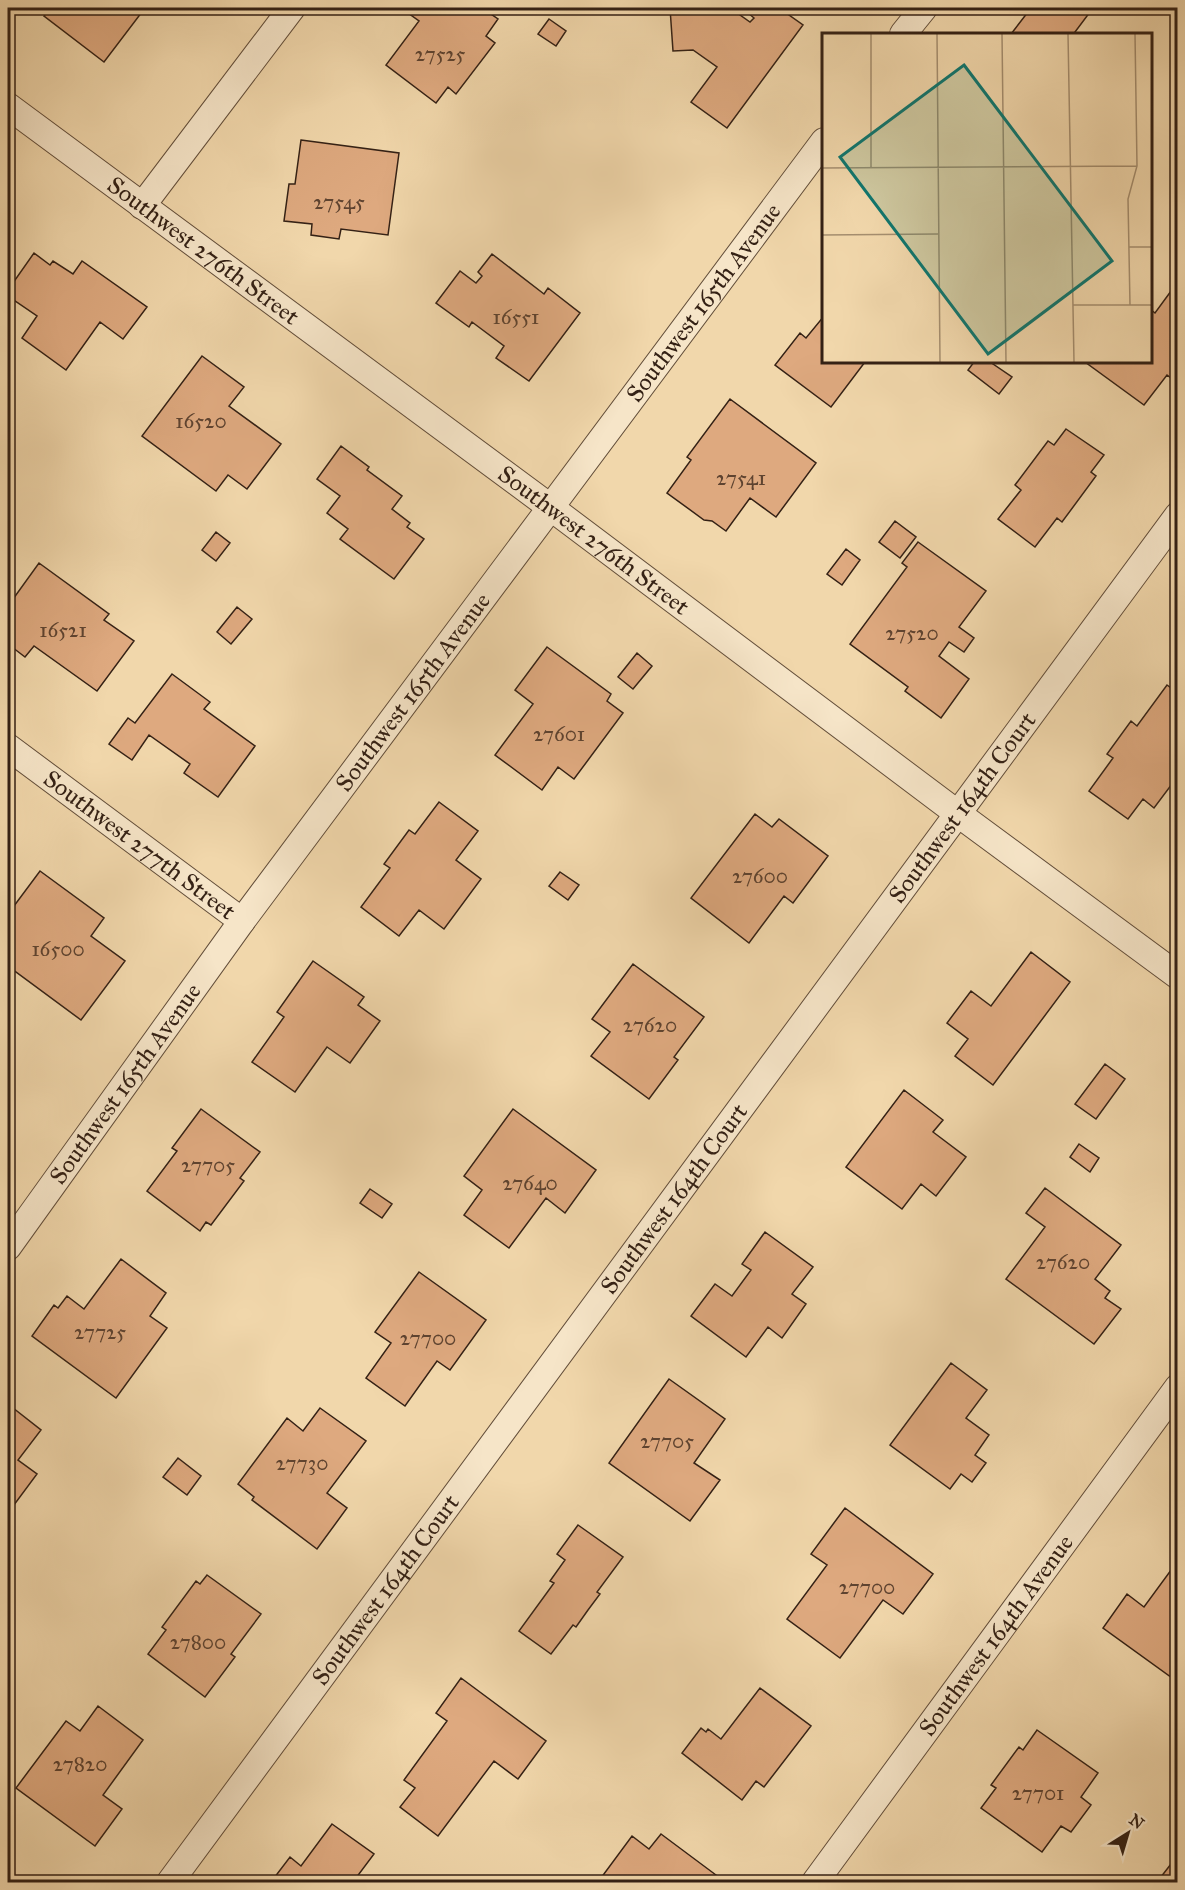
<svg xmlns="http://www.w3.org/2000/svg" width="1185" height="1890" font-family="'IM FELL Great Primer',serif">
	<rect width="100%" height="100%" fill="#f1d7ab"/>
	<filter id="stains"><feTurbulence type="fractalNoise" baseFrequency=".00333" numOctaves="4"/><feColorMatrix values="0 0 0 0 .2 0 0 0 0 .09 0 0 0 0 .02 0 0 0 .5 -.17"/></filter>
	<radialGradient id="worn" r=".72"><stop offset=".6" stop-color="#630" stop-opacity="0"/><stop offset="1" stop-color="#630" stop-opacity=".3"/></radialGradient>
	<path fill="#dea97f" stroke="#342115" stroke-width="1.5" d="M50 8H145L104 62 44 16Z
		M401 8H482L498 19 486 36 495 43 456 94 448 87 436 103 386 65 419 21Z
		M670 8H730L750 22 754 18 748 13 752 8H779L803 25 727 128 691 102 717 67 693 50 673 51Z
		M1031 8H1093L1075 32 1079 34H1011Z
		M549 19 566 31 556 46 538 34Z
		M301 140 399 153 388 235 341 229 339 239 311 235 312 224 284 221 289 184H295Z
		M34 253 50 265 53 261 73 274 82 261 147 307 123 339 100 322 66 370 22 338 37 316 8 296V290Z
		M492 254 544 294 548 288 580 313 529 381 496 358 504 346 472 322 469 327 436 303 460 271 476 283 482 276 478 272Z
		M1174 287 1178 289V369L1171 378 1167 375 1144 405 1085 362H1150V309L1155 313Z
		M824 316V362H865L831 407 775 365 800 333 806 338Z
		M202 356 244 387 229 406 281 444 247 489 228 475 216 491 142 436Z
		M974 362H990L1012 377 999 394 968 370Z
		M730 399 816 463 776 517 750 498 726 531 712 521 704 520 667 493 691 460 687 457Z
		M1066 429 1104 455 1091 472 1096 476 1062 522 1057 518 1035 547 998 519 1021 490 1015 485 1048 441 1054 445Z
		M341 446 369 467 367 470 402 496 392 509 410 523 407 527 424 539 394 579 340 539 348 529 327 513 340 496 317 479Z
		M895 521 916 537 900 558 879 542Z
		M216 532 230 543 216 561 202 550Z
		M918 542 986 591 959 627 974 638 964 652 949 642 939 656 969 679 941 718 905 691 908 687 850 644 907 567 902 563Z
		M846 549 860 560 842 585 827 574Z
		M39 563 109 614 104 620 134 641 97 691 34 646 25 657 8 644V606Z
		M237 607 252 619 231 644 217 632Z
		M547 647 611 694 607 701 623 713 574 779 558 767 542 790 495 755 533 704 515 690Z
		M637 653 652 666 633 689 618 677Z
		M172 674 210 702 204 709 255 746 218 797 184 773 190 764 149 735 132 760 109 744 128 718 135 723Z
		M1167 685 1178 693V776L1154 808 1143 799 1128 819 1089 791 1113 758 1107 754 1131 721 1137 726Z
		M439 802 478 831 456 860 481 879 444 929 419 910 399 936 361 907 390 868 384 864 409 830 415 834Z
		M755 814 772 827 779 819 828 856 793 903 784 896 749 943 691 898Z
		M40 871 104 918 91 936 125 961 81 1020 8 966V914Z
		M560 872 579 885 568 900 549 886Z
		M1031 952 1070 982 993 1085 955 1056 968 1039 947 1023 971 991 991 1006Z
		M313 961 364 997 358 1005 380 1021 350 1063 327 1047 295 1092 252 1062 284 1017 277 1012Z
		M633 964 704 1017 674 1057 678 1060 649 1099 591 1056 610 1032 592 1019Z
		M1105 1064 1125 1079 1096 1119 1075 1104Z
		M904 1090 943 1120 933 1132 966 1157 936 1196 921 1184 902 1209 846 1167Z
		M201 1109 260 1152 240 1178 244 1181 211 1225 206 1222 200 1231 147 1191 177 1151 172 1148Z
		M513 1109 596 1170 565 1213 546 1198 509 1248 464 1215 482 1190 464 1176Z
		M1079 1144 1099 1158 1090 1172 1070 1157Z
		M1045 1188 1121 1245 1095 1279 1110 1291 1105 1298 1121 1309 1094 1344 1006 1279 1045 1227 1026 1213Z
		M370 1189 392 1204 382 1218 360 1203Z
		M765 1232 813 1267 792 1294 806 1304 782 1338 768 1327 746 1357 691 1316 715 1284 732 1296 751 1270 742 1264Z
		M121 1259 166 1293 150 1316 167 1328 116 1398 32 1336 54 1305 58 1308 67 1296 84 1309Z
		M419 1272 486 1320 450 1370 437 1361 405 1406 366 1378 391 1343 375 1332Z
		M951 1363 987 1390 966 1418 989 1435 975 1455 986 1463 972 1482 961 1474 950 1489 890 1445Z
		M669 1379 725 1419 694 1463 720 1480 690 1521 609 1463Z
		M8 1404 41 1430 18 1460 37 1474 8 1513Z
		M320 1408 366 1441 327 1493 347 1508 317 1549 252 1500 254 1497 238 1484 287 1418 303 1431Z
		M178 1458 201 1476 187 1495 163 1477Z
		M845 1508 933 1574 903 1614 883 1600 840 1658 787 1619 827 1565 811 1554Z
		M578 1525 623 1557 597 1592 600 1594 588 1610 576 1627 573 1625 551 1654 519 1631 554 1583 550 1581 565 1560 557 1554Z
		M1174 1566 1178 1569V1677L1175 1680 1103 1628 1127 1594 1144 1607Z
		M207 1575 261 1614 231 1654 235 1657 205 1697 148 1654 166 1630 162 1627 196 1581 200 1584Z
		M461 1678 546 1741 518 1779 494 1761 438 1836 400 1807 415 1788 404 1780 447 1721 436 1713Z
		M760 1688 811 1726 764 1787 756 1781 742 1800 682 1753 701 1728 706 1732 708 1729 721 1739Z
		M98 1706 143 1740 103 1795 122 1809 95 1846 16 1788 66 1721 80 1731Z
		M1037 1730 1098 1773 1081 1797 1091 1805 1071 1832 1061 1826 1042 1852 981 1808 996 1788 991 1785 1019 1747 1023 1750Z
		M332 1824 374 1854 353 1882H271L290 1857 301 1866Z
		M661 1834 716 1875 710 1882H598L632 1836 649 1849Z
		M1178 1855V1882H1157Z"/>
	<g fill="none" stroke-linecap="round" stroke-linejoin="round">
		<g stroke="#634e3a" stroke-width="28">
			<g id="minor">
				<path d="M903 34 924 8"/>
				<path id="s1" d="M8 106 550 507 957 813 1178 976"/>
				<path d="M142 206 292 8"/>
				<path id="s2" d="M8 747 242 921"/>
				<path id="s3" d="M8 1247 242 921 824 141"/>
				<path id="s4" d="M170 1882 1178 515"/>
				<path id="s5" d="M815 1882 1178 1387"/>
			</g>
		</g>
		<use href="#minor" stroke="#f6e5c8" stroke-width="26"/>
	</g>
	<g text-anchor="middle" stroke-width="5" stroke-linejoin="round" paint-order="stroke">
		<g font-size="21" fill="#5e4330">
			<text x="440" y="61">27525</text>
			<text x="339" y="209">27545</text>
			<text x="516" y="324">16551</text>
			<text x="201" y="428">16520</text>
			<text x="741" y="485">27541</text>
			<text x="63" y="637">16521</text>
			<text x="912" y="640">27520</text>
			<text x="559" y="741">27601</text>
			<text x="760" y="883">27600</text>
			<text x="58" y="956">16500</text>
			<text x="650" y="1032">27620</text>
			<text x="208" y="1172">27705</text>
			<text x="530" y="1190">27640</text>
			<text x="1063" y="1269">27620</text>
			<text x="100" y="1339">27725</text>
			<text x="428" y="1345">27700</text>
			<text x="667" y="1448">27705</text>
			<text x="302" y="1470">27730</text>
			<text x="867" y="1594">27700</text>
			<text x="198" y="1649">27800</text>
			<text x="80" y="1771">27820</text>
			<text x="1038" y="1800">27701</text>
		</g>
		<g font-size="24" fill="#342115" stroke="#f6e5c8">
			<text dy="8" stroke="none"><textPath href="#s1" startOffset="243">Southwest 276th Street</textPath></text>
			<text dy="8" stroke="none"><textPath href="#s3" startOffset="1173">Southwest 165th Avenue</textPath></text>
			<text dy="8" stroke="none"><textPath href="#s1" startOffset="729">Southwest 276th Street</textPath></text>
			<text dy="8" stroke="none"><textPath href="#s3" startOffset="687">Southwest 165th Avenue</textPath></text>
			<text dy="8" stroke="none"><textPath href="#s4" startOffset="1335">Southwest 164th Court</textPath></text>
			<text dy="8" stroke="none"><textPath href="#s2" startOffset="164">Southwest 277th Street</textPath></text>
			<text dy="8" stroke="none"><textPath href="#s3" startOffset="201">Southwest 165th Avenue</textPath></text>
			<text dy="8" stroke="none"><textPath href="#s4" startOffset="849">Southwest 164th Court</textPath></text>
			<text dy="8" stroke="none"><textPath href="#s4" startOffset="363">Southwest 164th Court</textPath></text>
			<text dy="8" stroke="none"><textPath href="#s5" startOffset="306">Southwest 164th Avenue</textPath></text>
		</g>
	</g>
	<g transform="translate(822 33)">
		<rect width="330" height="330" fill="#f1d7ab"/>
		<path fill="none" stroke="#a58e6f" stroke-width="1.5" d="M49 1V135M115 1 118 329M180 1 184 329M246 1 252 329M0 135 315 133M0 202 116 201M307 214H330M251 272H330M308 272 306 166 315 133 313 1"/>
		<path fill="#0f766e" fill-opacity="0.15" stroke="#0f766e" stroke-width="3" d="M142 32 290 228 166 321 18 124Z"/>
		<rect width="330" height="330" fill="none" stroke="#342115" stroke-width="3"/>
	</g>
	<rect width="1185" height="1890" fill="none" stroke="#f1d7ab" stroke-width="30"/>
	<rect x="9" y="9" width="1167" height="1872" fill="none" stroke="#342115" stroke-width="3"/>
	<rect x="15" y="15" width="1155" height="1860" fill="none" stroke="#342115" stroke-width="1.5"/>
	<g transform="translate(1128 1833) rotate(37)" stroke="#f6e5c8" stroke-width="4.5" paint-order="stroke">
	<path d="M0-4.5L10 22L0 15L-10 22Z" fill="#342115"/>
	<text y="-9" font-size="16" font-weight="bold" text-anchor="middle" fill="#342115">N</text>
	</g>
	<rect width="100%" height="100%" filter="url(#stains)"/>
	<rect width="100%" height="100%" fill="url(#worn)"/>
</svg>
